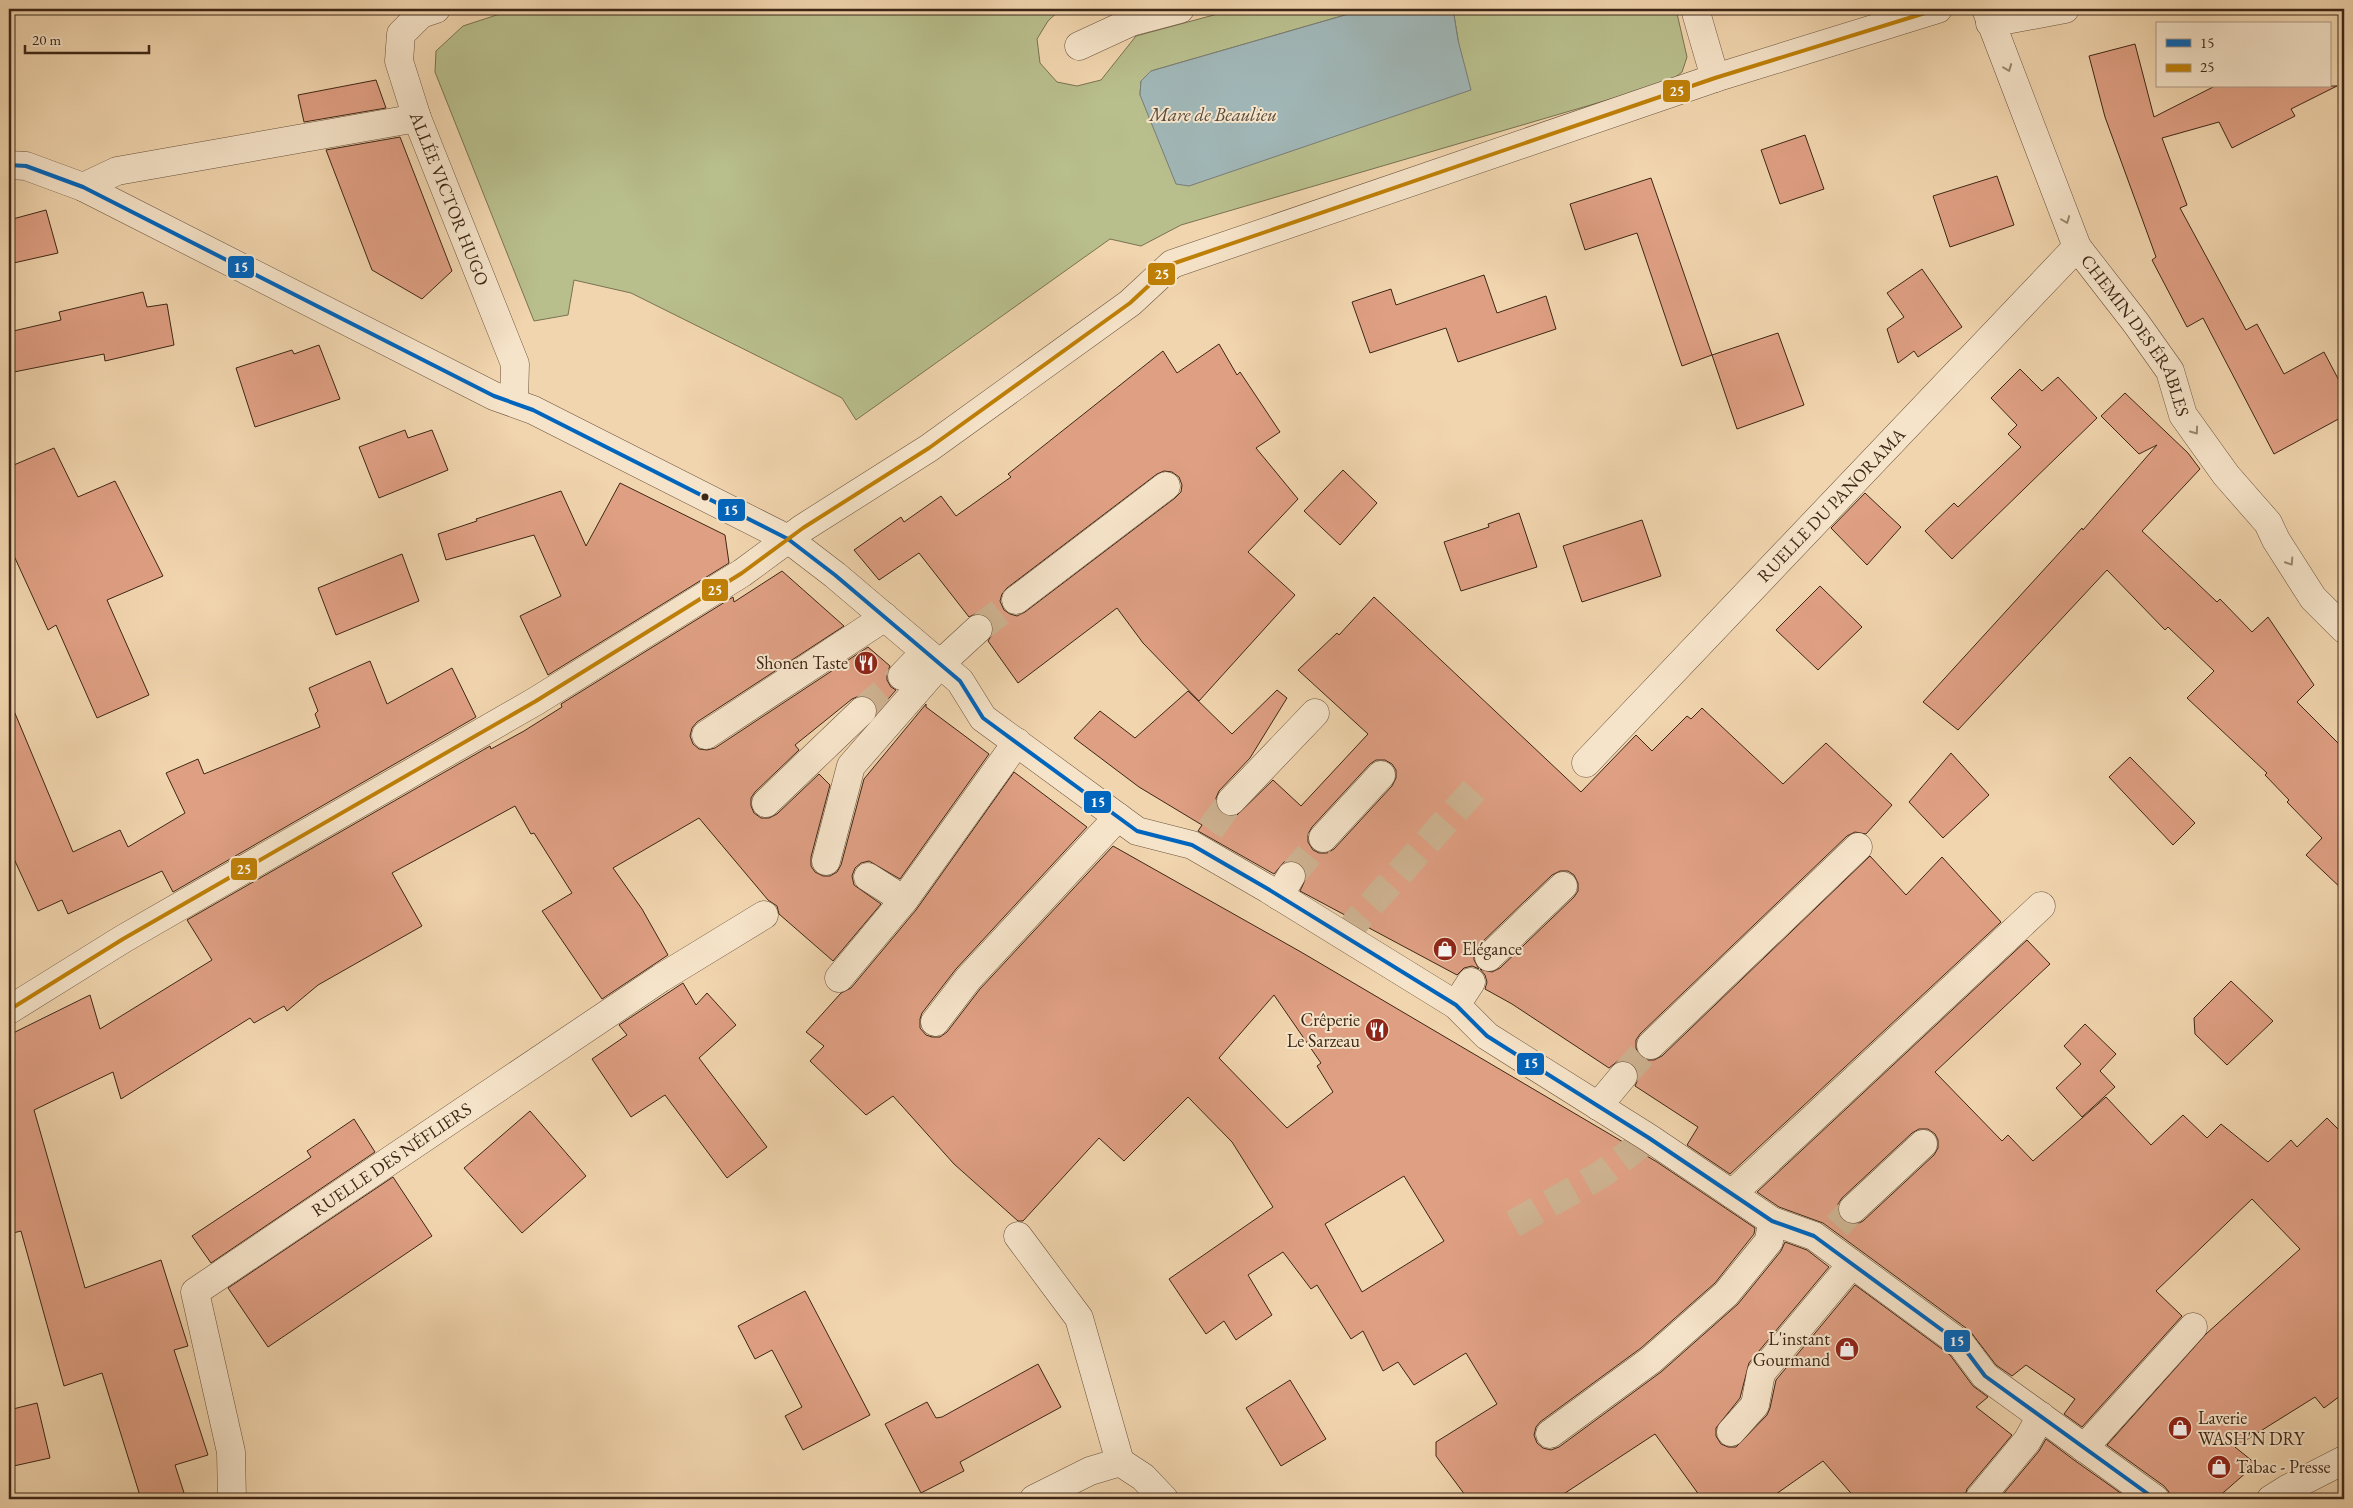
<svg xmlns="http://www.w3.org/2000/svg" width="2353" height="1508" font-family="'EB Garamond',serif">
	<rect width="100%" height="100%" fill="#f1d5ae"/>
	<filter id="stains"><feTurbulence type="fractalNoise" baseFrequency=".004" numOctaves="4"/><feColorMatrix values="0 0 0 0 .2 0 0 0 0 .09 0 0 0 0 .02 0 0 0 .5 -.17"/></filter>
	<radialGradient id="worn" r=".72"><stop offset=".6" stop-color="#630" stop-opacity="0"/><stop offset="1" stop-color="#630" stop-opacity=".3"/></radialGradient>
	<path fill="#b8be8c" stroke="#7a7251" d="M515 9H1061L1048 21 1037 39 1040 63 1057 82 1077 86 1101 80 1136 36 1236 9H1366L1151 71 1141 81 1140 95 1458 40 1453 9H1676L1687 57 1682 72 1669 82 1181 225 1141 246 1110 239 856 420 842 398 631 293 574 280 568 315 534 321 435 72 436 51 463 26Z"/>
	<path fill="#a0b6b6" stroke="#787d76" d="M1366 9H1453L1458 40 1471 90 1189 186 1176 184 1140 95 1141 81 1151 71Z"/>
	<path fill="#df9f83" stroke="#3d2716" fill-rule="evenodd" d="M2135 44 2154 117 2215 86H2337L2291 109 2295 116 2232 148 2219 122 2162 138 2187 205 2180 208 2246 330 2257 324 2284 374 2324 352 2344 390V416L2274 454 2203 318 2187 327 2152 260 2156 257 2105 117 2089 56Z
		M376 80 386 108 304 122 298 95Z
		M1805 135 1824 189 1780 204 1761 150Z
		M400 137 452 271 422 299 372 270 326 150Z
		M1997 176 2014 225 1950 247 1933 196Z
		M1651 178 1712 355 1778 333 1804 405 1737 429 1712 355 1682 366 1637 233 1585 250 1570 204Z
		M46 210 58 253 9 264V220Z
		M1922 269 1962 327 1918 357 1914 351 1898 363 1887 329 1904 317 1887 293Z
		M1484 275 1497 313 1546 296 1556 329 1458 362 1446 328 1370 353 1352 302 1391 289 1396 305Z
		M143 292 147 307 167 304 174 345 105 361 104 354 9 373V332L61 320 59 312Z
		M1219 344 1237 375 1240 372 1280 432 1256 448 1298 499 1248 552 1295 595 1199 701 1143 643 1117 608 1018 683 988 641 993 633V626L990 619 982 614H975L969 617 919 553 879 580 854 550 901 517 904 522 941 496 956 516 1011 477 1008 474 1163 351 1177 373ZM1164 471 1172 472 1179 477 1182 485 1181 492 1175 498 1025 612 1017 616 1010 614 1004 610 1000 601 1002 594 1007 588 1157 474Z
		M319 345 340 399 255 427 236 368 292 350 294 354Z
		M2020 369 2042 391 2058 377 2097 418 1952 559 1925 531 1954 503 1958 507 2021 447 2008 434 2017 425 1991 398Z
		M2125 393 2188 453 2200 469 2142 531 2217 602 2220 599 2252 632 2268 617 2314 685 2297 702 2344 749V891L2306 855 2322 838 2287 802 2289 800 2265 775 2267 773 2187 698 2214 671 2168 627 2165 630 2107 570 1958 730 1923 702 2082 528 2083 530 2157 445 2139 454 2101 416Z
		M405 430 408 438 432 430 448 470 379 498 359 447Z
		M54 448 78 497 115 481 163 576 107 600 149 695 97 718 56 625 48 630 9 545V467Z
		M1343 470 1377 503 1340 545 1304 511Z
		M620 483 725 535 729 563 548 675 520 616 561 596 534 535 446 560 438 534 477 521 476 519 561 491 586 546Z
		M1865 493 1901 527 1867 565 1831 528Z
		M1519 513 1537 567 1461 591 1444 542 1489 527 1488 524Z
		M1642 520 1661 576 1582 602 1563 546Z
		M402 554 419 601 336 635 318 588Z
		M782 571 844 626 697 722 692 728 690 736 693 744 699 749 707 750 715 748 868 647 890 666 887 673V680L891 687 896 690 877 712 874 701 867 696H859L852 699 795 745 799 750 755 792 751 798V806L754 813 761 818H769L777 814 819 774 830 785 811 857V866L815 872 823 876H830L837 872 841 865 864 779 926 704V707L989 754 900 879 869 861 861 863 855 868 852 876 854 885 881 904 833 961 779 914 777 906 768 900 699 818 613 868 642 909 668 955 602 999 542 911 572 893 534 833 531 834 515 806 392 873 422 926 318 985 287 1011 284 1006 254 1023 250 1018 121 1099 113 1072 34 1110 85 1288 161 1260 188 1346 174 1350 208 1455 175 1465 186 1499H141L102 1373 64 1386 21 1231 9 1234V1035L90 995 100 1029 212 960 187 920 490 746 491 749 524 731 562 707 561 704 733 597 734 602Z
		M1820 586 1862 627 1818 670 1776 630Z
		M1374 597 1581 792 1636 735 1652 751 1687 716 1691 719 1702 708 1783 784 1826 743 1892 805 1866 834 1855 832 1847 836 1640 1034 1636 1040V1048L1639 1055 1646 1060H1654L1662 1056 1870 856 1906 895 1942 857 2001 922 1730 1174 1687 1145 1698 1127 1635 1086 1638 1079V1071L1633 1064 1626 1061H1618L1609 1068 1512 1004 1485 989 1487 982 1485 975 1480 969 1492 972 1500 968 1574 897 1578 891V883L1574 875 1568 871H1560L1552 875 1478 946 1474 952V960L1479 969 1472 966 1464 968 1457 975 1300 891 1307 876 1304 868 1299 862 1292 860 1284 862 1274 874 1198 831 1202 825 1139 787 1074 738 1100 711 1135 738 1188 691 1232 734 1277 690 1287 698 1250 758 1219 791 1216 798V805L1220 812 1227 816H1236L1273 780 1301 806 1368 734 1298 670 1337 633 1339 635ZM1376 760H1385L1392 764 1396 770V778L1392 786 1334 849 1327 853H1319L1313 850 1308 842V834L1312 827 1370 764Z
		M370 661 387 704 452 668 476 717 173 892 162 871 68 914 62 900 38 911 9 848V699L73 852 120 830 128 847 185 813 166 773 198 759 204 774 320 727 315 714 318 711 309 688Z
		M1951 753 1989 795 1943 838 1909 802Z
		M2130 757 2195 823 2173 845 2109 777Z
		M1014 772 1087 827 956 969 922 1013 920 1019V1028L926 1035 932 1037H940L947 1032 980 989 1113 846 1301 952 1657 1162 1755 1228 1754 1234 1715 1283 1641 1348 1540 1422 1536 1427 1534 1435 1537 1443 1543 1448 1551 1450 1559 1447 1661 1372 1738 1304 1781 1251 1785 1242 1807 1250 1829 1267 1749 1363 1740 1398 1716 1428V1436L1721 1444 1728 1447H1736L1767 1415 1770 1408 1776 1380 1855 1285 1950 1355 1973 1386 1988 1397 1976 1407 2012 1435 1967 1489 1964 1499H1856L1823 1461 1769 1499H1702L1655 1434 1556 1499H1468L1436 1456V1442L1497 1404 1466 1353 1414 1385 1398 1362 1383 1371 1363 1331 1351 1339 1317 1285 1311 1289 1283 1252 1248 1275 1272 1315 1236 1340 1224 1321 1206 1334 1169 1279 1273 1207 1232 1142 1188 1097 1124 1161 1099 1138 1023 1221H1018L954 1164 893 1096 866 1115 810 1061 824 1046 806 1032 841 993 851 988 916 910ZM1274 995 1321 1063 1317 1066 1333 1092 1287 1128 1219 1058ZM1404 1176 1444 1241 1362 1292 1325 1224Z
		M2027 940 2050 964 1935 1072 2002 1141 2008 1135 2033 1161 2106 1097 2151 1145 2183 1115 2207 1138 2221 1124 2268 1162 2291 1140 2297 1147 2327 1118 2344 1135V1393L2324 1408 2315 1397 2235 1447 2256 1464 2216 1499H2170L2169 1492 2164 1486 2107 1445 2206 1334 2300 1249 2252 1199 2156 1291 2182 1316 2082 1427 2064 1414 2075 1399 2026 1365 2012 1376 1996 1365 1970 1331 1823 1223 1779 1207 1757 1192ZM1919 1129H1928L1935 1134 1938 1140V1148L1934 1155 1863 1221 1857 1224H1849L1842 1220 1838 1212V1204L1842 1198 1912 1133Z
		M2231 981 2273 1021 2227 1065 2195 1034 2194 1018Z
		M683 983 696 1005 707 993 736 1025 699 1058 767 1147 727 1178 665 1095 631 1117 592 1059 627 1035 619 1025Z
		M2085 1024 2116 1054 2100 1071 2115 1087 2082 1117 2056 1088 2081 1064 2064 1046Z
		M530 1111 586 1176 522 1233 464 1168Z
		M354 1119 375 1152 211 1263 192 1236 311 1157 307 1151Z
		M393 1177 432 1236 268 1347 228 1288Z
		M805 1291 870 1415 803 1450 785 1416 802 1407 772 1350 755 1359 738 1326Z
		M1038 1364 1061 1407 960 1462 964 1471 921 1493 885 1424 927 1402 936 1418 942 1417Z
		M1290 1380 1326 1439 1281 1466 1246 1408Z
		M37 1403 50 1458 9 1467V1410Z
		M2046 1439 2074 1460 2129 1499H1999L2039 1451Z"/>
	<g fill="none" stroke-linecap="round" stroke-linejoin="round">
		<path stroke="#cdb290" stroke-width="28" stroke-dasharray="28 14" stroke-linecap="butt" d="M978 629 1016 600
			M862 711 902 676
			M1210 830 1231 801
			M1291 876 1323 838
			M1346 938 1358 919 1475 789
			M1623 1076 1651 1045
			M1513 1224 1602 1174 1649 1138
			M1837 1226 1853 1209"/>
		<g stroke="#6a523c" stroke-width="29">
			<g id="minor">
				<path id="s1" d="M436 9 421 14 401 34 399 61 417 118 515 364 514 402"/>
				<path d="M1695 9 1715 78"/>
				<path id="s2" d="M1986 9 2077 247 2136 323 2170 371 2183 415 2226 475 2268 523 2276 540 2313 598 2344 629"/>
				<path d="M1990 23 2065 9"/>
				<path d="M1079 46 1131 22 1180 9"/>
				<path d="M9 165 26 166 83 187 494 396 533 410 788 539 835 575 960 681 983 718 1137 831 1192 845 1268 889 1456 1005 1487 1036 1649 1138 1772 1221 1814 1236 1961 1344 1985 1376 2155 1499"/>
				<path d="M83 187 117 171 417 118"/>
				<path d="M1016 600 1166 486"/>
				<path d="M902 676 925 652"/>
				<path d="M706 735 885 617"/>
				<path id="s3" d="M1586 763 2077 247"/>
				<path d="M1231 801 1315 713"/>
				<path d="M766 803 862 711"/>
				<path d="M1323 838 1381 775"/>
				<path d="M826 861 851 766 940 664 978 629"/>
				<path d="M868 877 904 900"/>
				<path d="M1279 896 1291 876"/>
				<path d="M1489 957 1563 886"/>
				<path d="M839 978 904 900 1017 742"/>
				<path d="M1456 1005 1471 982"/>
				<path d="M9 1010 123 939 536 701 742 573 803 528 929 448 1130 303 1172 264 1715 78 1938 9"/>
				<path d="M935 1022 968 979 1118 817"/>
				<path d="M1651 1045 1858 847"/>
				<path d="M1598 1106 1623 1076"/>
				<path d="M1732 1194 2041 906"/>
				<path d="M1853 1209 1923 1144"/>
				<path d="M1018 1236 1079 1318 1120 1462"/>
				<path d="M1731 1432 1755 1405 1761 1373 1852 1264"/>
				<path d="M1550 1434 1651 1360 1726 1294 1769 1241 1772 1221"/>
				<path d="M2084 1448 2193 1327"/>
				<path id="s4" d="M232 1499 231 1452 195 1292 661 978 764 915"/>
				<path d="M1034 1499 1090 1471 1120 1462 1143 1477 1164 1499"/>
				<path d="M1979 1499 2027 1441 2041 1416"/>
				<path d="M2271 1499 2287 1489 2344 1460"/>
			</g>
		</g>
		<use href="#minor" stroke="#f6e4ca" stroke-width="28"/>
		<g stroke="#f6e4ca" stroke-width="8">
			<path id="bus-1" d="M9 165 26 166 83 187 494 396 533 410 788 539 835 575 960 681 983 718 1137 831 1192 845 1268 889 1456 1005 1487 1036 1649 1138 1772 1221 1814 1236 1961 1344 1985 1376 2155 1499"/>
		</g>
		<g stroke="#f6e4ca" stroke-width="8">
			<path id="bus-2" d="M9 1010 123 939 536 701 742 573 803 528 929 448 1130 303 1172 264 1715 78 1938 9"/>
		</g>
		<use href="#bus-1" stroke="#0065bd" stroke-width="4"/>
		<use href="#bus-2" stroke="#bf8007" stroke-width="4"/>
	</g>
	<defs><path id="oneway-chevron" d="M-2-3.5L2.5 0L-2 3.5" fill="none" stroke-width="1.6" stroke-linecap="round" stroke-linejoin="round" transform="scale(1.25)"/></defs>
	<g stroke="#9a8670">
		<use href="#oneway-chevron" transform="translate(2008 68) rotate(69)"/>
		<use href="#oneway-chevron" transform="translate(2066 220) rotate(69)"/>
		<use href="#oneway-chevron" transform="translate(2195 431) rotate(54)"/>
		<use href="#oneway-chevron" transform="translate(2290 562) rotate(57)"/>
	</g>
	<defs>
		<g id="restaurant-disc" transform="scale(1.25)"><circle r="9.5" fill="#8f2418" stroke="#f6e4ca"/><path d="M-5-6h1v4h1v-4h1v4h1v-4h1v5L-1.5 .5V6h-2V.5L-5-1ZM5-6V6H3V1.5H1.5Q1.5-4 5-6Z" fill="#fff"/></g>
		<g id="shop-disc" transform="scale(1.25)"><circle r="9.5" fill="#8f2418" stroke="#f6e4ca"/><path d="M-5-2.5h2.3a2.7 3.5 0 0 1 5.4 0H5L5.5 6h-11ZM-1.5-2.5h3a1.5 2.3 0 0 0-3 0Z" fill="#fff"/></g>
	</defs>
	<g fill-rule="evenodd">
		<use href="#restaurant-disc" x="866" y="663"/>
		<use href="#shop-disc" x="1445" y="949"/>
		<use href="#restaurant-disc" x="1377" y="1030"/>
		<use href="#shop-disc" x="1847" y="1349"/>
		<use href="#shop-disc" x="2180" y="1428"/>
		<use href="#shop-disc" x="2219" y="1467"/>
	</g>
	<circle fill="#3d2716" stroke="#f6e4ca" stroke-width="2" cx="705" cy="497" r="4.5"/>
	<g text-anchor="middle" stroke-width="4" stroke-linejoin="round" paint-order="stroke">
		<g font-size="18" fill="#3d2716" stroke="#f6e4ca">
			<text dy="6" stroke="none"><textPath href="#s1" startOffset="218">ALLÉE VICTOR HUGO</textPath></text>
			<text dy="6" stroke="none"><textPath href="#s2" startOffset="362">CHEMIN DES ÉRABLES</textPath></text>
			<text dy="6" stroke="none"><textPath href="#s3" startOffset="356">RUELLE DU PANORAMA</textPath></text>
			<text dy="6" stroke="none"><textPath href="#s4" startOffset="448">RUELLE DES NÉFLIERS</textPath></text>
		</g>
		<g font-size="18" fill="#3d2716" stroke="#f6e4ca" text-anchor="end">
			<text x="848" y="669">Shonen Taste</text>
			<text x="1462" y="955" text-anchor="start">Elégance</text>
			<text x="1360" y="1026">Crêperie<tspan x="1360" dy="21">Le Sarzeau</tspan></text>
			<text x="1830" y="1345">L'instant<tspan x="1830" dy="21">Gourmand</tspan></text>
			<text x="2198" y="1424" text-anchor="start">Laverie<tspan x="2198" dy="21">WASH'N DRY</tspan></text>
			<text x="2236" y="1473" text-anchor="start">Tabac - Presse</text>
		</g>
		<g font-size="19" font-style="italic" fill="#564b3e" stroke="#f6e4ca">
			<text x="1213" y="121">Mare de Beaulieu</text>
		</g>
	</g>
	<g stroke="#f6e4ca" stroke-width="2">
		<rect x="1662" y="79" width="29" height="24" rx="5" fill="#bf8007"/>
		<rect x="227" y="255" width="28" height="24" rx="5" fill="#0065bd"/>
		<rect x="1147" y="262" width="29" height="24" rx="5" fill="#bf8007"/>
		<rect x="717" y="498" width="29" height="24" rx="5" fill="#0065bd"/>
		<rect x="701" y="578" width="28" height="24" rx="5" fill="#bf8007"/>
		<rect x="1083" y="790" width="29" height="24" rx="5" fill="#0065bd"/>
		<rect x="230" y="857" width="28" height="24" rx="5" fill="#bf8007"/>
		<rect x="1516" y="1052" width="29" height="24" rx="5" fill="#0065bd"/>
		<rect x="1943" y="1329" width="28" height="24" rx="5" fill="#0065bd"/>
	</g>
	<g font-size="14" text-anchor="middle" font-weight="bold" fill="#fff">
		<text x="1677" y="96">25</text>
		<text x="241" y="272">15</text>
		<text x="1162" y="279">25</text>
		<text x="731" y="515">15</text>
		<text x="715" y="595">25</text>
		<text x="1098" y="807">15</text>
		<text x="244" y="874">25</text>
		<text x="1531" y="1068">15</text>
		<text x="1957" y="1346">15</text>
	</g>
	<rect width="2353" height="1508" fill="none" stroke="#f1d5ae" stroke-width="30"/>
	<rect x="10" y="10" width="2333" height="1488" fill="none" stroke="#3d2716" stroke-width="2.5"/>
	<rect x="15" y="15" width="2323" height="1478" fill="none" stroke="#3d2716"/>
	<rect x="2156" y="22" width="175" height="65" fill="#f6e4ca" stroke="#ac9882"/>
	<rect x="2166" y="39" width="25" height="8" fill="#0065bd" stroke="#ac9882"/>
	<text x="2200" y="48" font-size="15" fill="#3d2716">15</text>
	<rect x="2166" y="64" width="25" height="8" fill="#bf8007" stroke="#ac9882"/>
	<text x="2200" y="72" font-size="15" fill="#3d2716">25</text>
	<path d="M25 45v8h124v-8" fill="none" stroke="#3d2716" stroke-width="2.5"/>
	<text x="32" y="45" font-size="15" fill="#3d2716" stroke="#f6e4ca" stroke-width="4" paint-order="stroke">20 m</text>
	<rect width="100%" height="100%" filter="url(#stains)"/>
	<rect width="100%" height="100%" fill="url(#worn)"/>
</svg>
